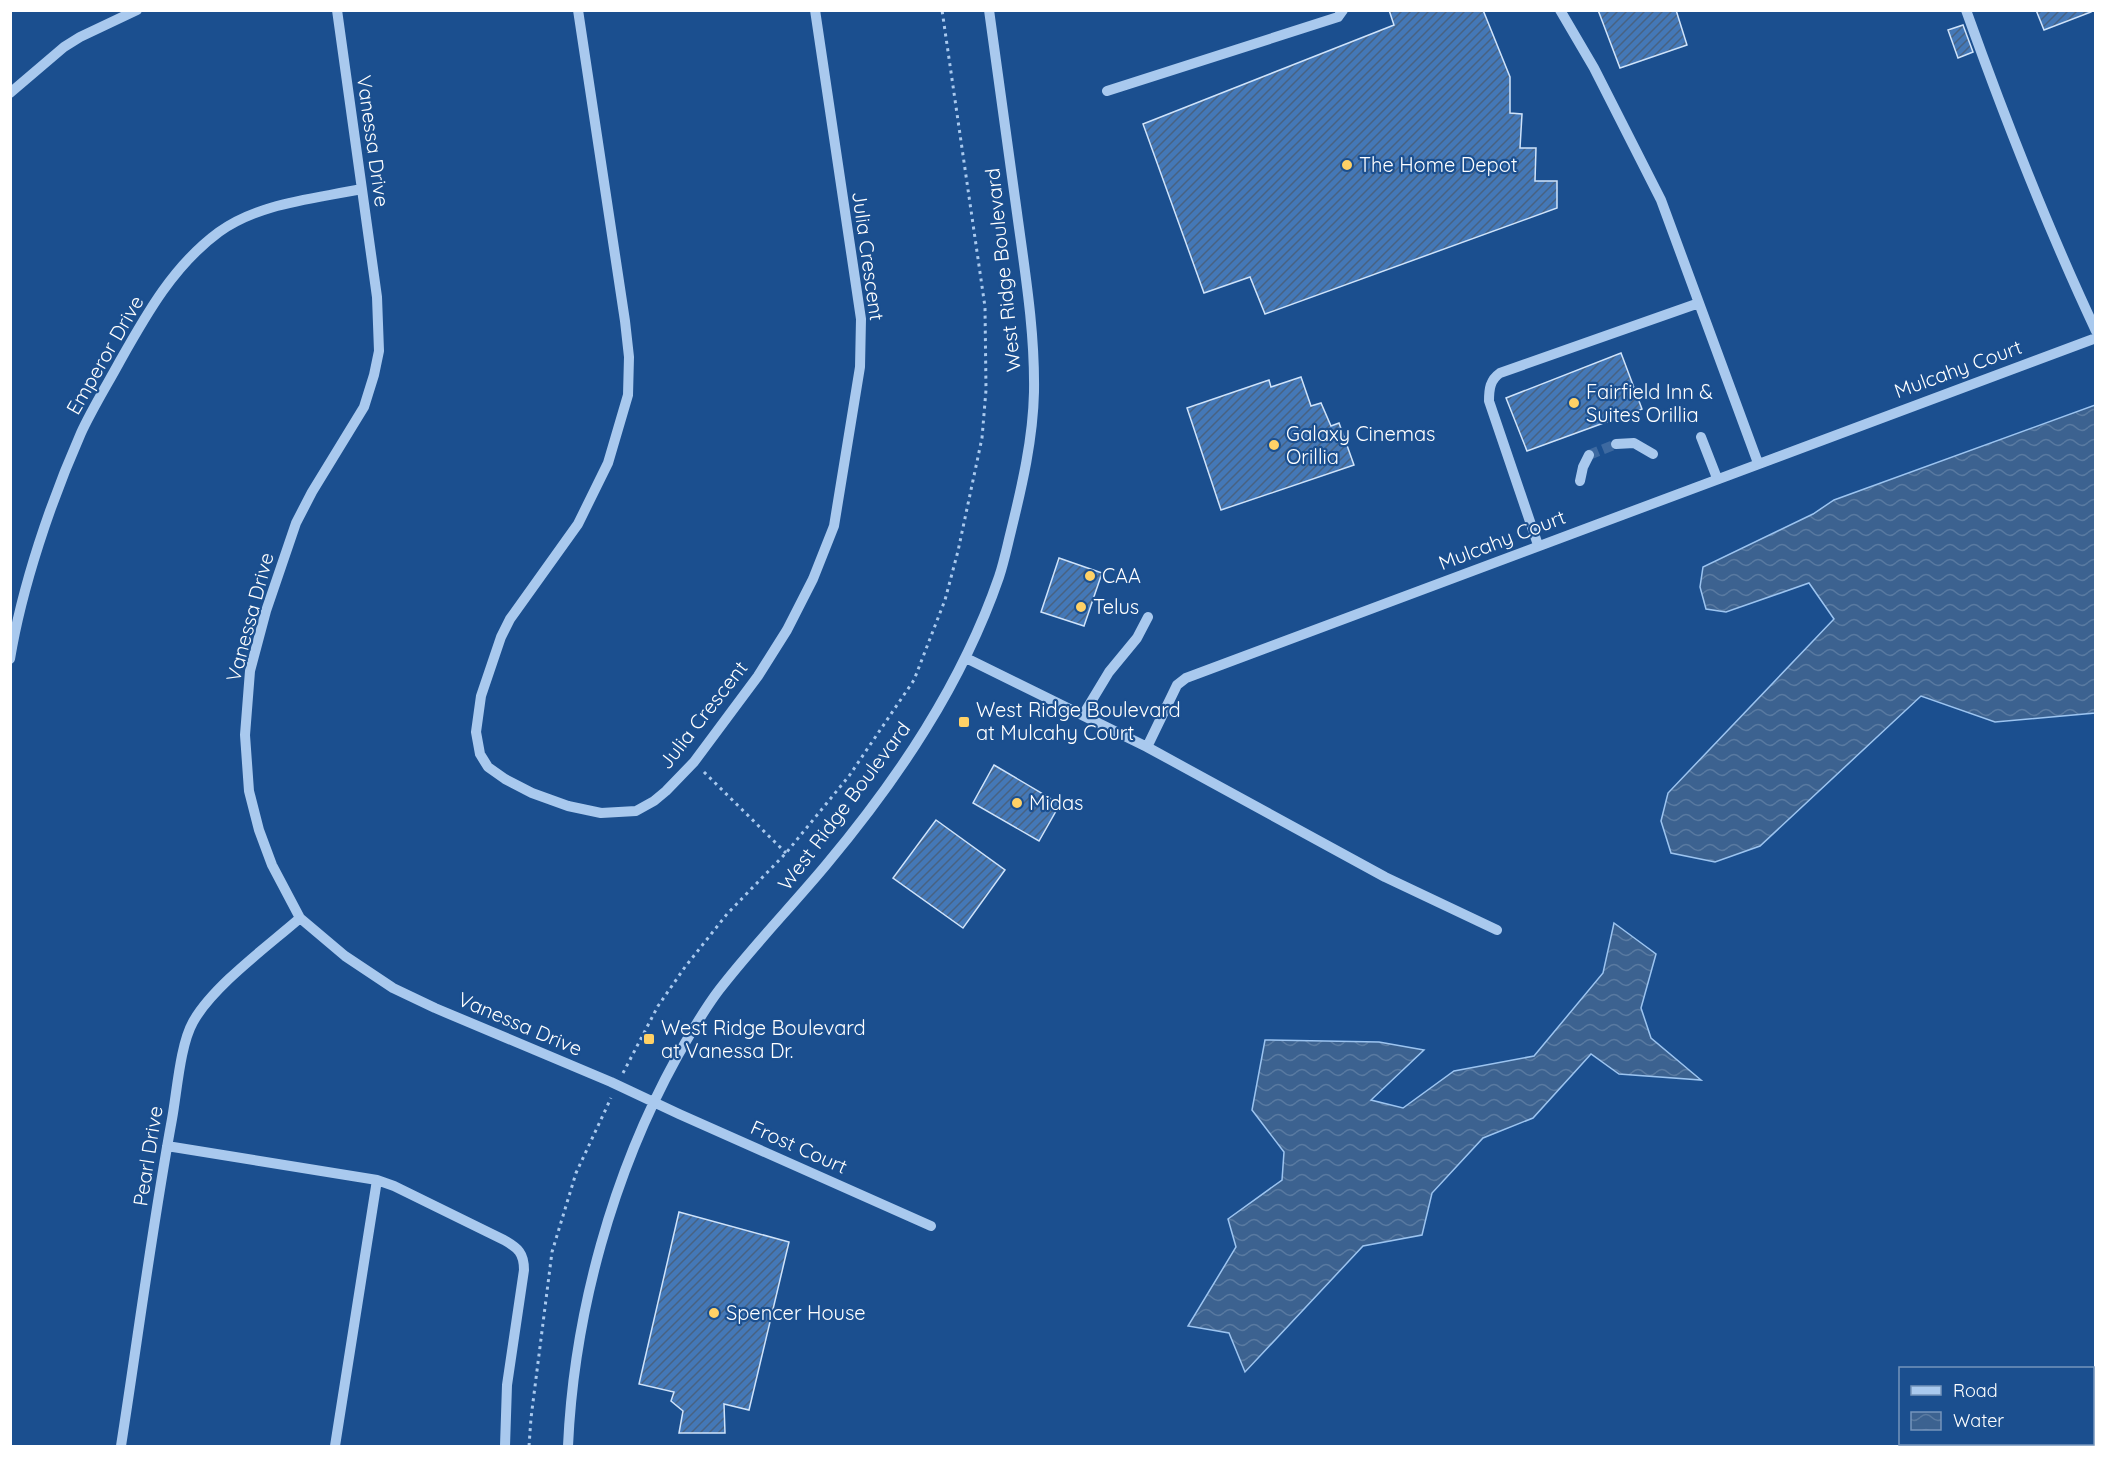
<svg xmlns="http://www.w3.org/2000/svg" width="2106" height="1457" font-family="Quicksand,sans-serif">
	<defs>
		<pattern id="water-waves" width="16" height="10" patternUnits="userSpaceOnUse" patternTransform="scale(1.5)"><rect width="16" height="10" fill="#3c6290"/><path d="M0 5q4-4 8 0t8 0" fill="none" stroke="#597aa1"/></pattern>
		<pattern id="building-hatch" width="6" height="6" patternUnits="userSpaceOnUse" patternTransform="scale(1.5)"><rect width="6" height="6" fill="#4478b7"/><path d="M-1 1l2-2M0 6l6-6M5 7l2-2" fill="none" stroke="#486282"/></pattern>
	</defs>
	<rect width="100%" height="100%" fill="#1b4f8f"/>
	<path fill="url(#water-waves)" stroke="#9cc4f0" stroke-width="1.5" d="M2095 405V713L1995 722 1921 696 1760 846 1715 862 1671 853 1661 821 1668 793 1834 619 1809 583 1726 612 1706 609 1700 587 1703 567 1813 514 1834 500Z
		M1614 923 1656 954 1641 1008 1651 1038 1701 1080 1619 1074 1591 1054 1533 1118 1483 1138 1432 1193 1422 1235 1363 1246 1245 1372 1229 1333 1188 1326 1236 1247 1228 1219 1282 1180 1284 1152 1252 1110 1265 1040 1379 1042 1424 1050 1371 1100 1403 1108 1454 1071 1534 1056 1603 973Z"/>
	<path fill="url(#building-hatch)" stroke="#cfe3fa" stroke-width="1.5" d="M1389 10H1483L1510 77V113L1522 114 1520 148H1536L1535 181H1557V208L1265 314 1250 277 1204 293 1143 124 1394 25Z
		M1598 10H1676L1687 45 1620 68Z
		M2036 10H2091V12L2044 30Z
		M1963 25 1973 52 1958 58 1948 30Z
		M1621 353 1642 409 1527 451 1506 398Z
		M1301 377 1311 406 1321 403 1331 426 1339 423 1354 465 1221 510 1187 408 1269 380 1271 387Z
		M1059 558 1102 573 1084 626 1041 612Z
		M994 765 1060 804 1039 841 973 803Z
		M936 820 1005 870 963 928 893 878Z
		M679 1212 789 1242 749 1410 724 1404 725 1433H679L683 1411 671 1401 674 1392 639 1384Z"/>
	<g fill="none" stroke-linecap="round" stroke-linejoin="round">
		<path stroke="#3d69a0" stroke-width="10" stroke-dasharray="10 5" stroke-linecap="butt" d="M1589 455 1616 444"/>
		<path stroke="#a9c9ee" stroke-width="3" stroke-dasharray="3 4.5" stroke-linecap="butt" d="M704 772 786 853
			M623 1073 658 1006 685 967 727 914 786 853 849 776 914 680 945 600 958 551 982 438 986 390 985 307 942 10
			M529 1446 531 1418 552 1252 576 1173 611 1098"/>
		<path stroke="#a9c9ee" stroke-width="10" d="M337 10 377 297 379 351 374 375 364 407 312 492 296 523 266 611 250 671 245 735 249 791 259 830 272 865 300 918 345 956 393 988 435 1008 611 1082 679 1114 931 1226
			M578 10 625 321 629 357 628 395 608 463 578 524 510 619 501 637 481 696 476 732 480 754 488 767 505 779 532 793 568 806 601 813 636 811 654 801 666 791 694 762 758 676 787 630 813 579 834 526 860 367 861 319 815 10
			M1560 10 1594 68 1661 200 1758 463
			M1966 10C2005 119 2047 227 2096 331
			M1107 91 1338 17 1343 10
			M10 93 64 47 80 37 137 10
			M1701 437 1717 478
			M1616 444 1634 443 1653 454
			M1580 481 1583 467 1589 455
			M1538 545 1489 401C1489 389 1490 380 1500 373L1699 303
			M966 658 1147 747 1177 685 1186 678 2096 338
			M10 659C22 586 51 501 81 433 92 409 107 385 120 361 147 313 174 265 219 232 259 203 314 199 361 189
			M1083 715 1109 672 1137 638 1148 617
			M1147 747 1385 877 1497 930
			M167 1146 377 1180 394 1186 504 1240C518 1248 524 1253 524 1270L507 1385 505 1446
			M121 1446C138 1337 152 1228 172 1119 177 1092 180 1045 193 1022 213 986 268 946 300 918
			M335 1446 377 1180
			M568 1446C574 1313 613 1173 677 1057 690 1034 703 1011 719 990 752 947 791 907 826 865 898 779 962 684 999 577 1004 562 1007 547 1011 531 1022 486 1033 439 1034 392 1035 332 1025 272 1017 213 1008 145 998 78 989 10"/>
	</g>
	<g fill="#ffd166" stroke="#1b4f8f" stroke-width="2">
		<circle cx="1347" cy="165" r="6"/>
		<circle cx="1574" cy="403" r="6"/>
		<circle cx="1274" cy="445" r="6"/>
		<circle cx="1090" cy="576" r="6"/>
		<circle cx="1081" cy="607" r="6"/>
		<rect x="958" y="716" width="12" height="12" rx="3"/>
		<circle cx="1017" cy="803" r="6"/>
		<rect x="643" y="1033" width="12" height="12" rx="3"/>
		<circle cx="714" cy="1313" r="6"/>
	</g>
	<g text-anchor="middle" stroke-width="4.5" stroke-linejoin="round" paint-order="stroke">
		<g font-size="20" fill="#fff" stroke="#1b4f8f">
			<text transform="translate(373 141) rotate(82)" y="7">Vanessa Drive</text>
			<text transform="translate(868 256) rotate(82)" y="7">Julia Crescent</text>
			<text transform="translate(1003 270) rotate(-96)" y="7">West Ridge Boulevard</text>
			<text transform="translate(105 355) rotate(-60)" y="7">Emperor Drive</text>
			<text transform="translate(1958 369) rotate(-20)" y="7">Mulcahy Court</text>
			<text transform="translate(1502 540) rotate(-21)" y="7">Mulcahy Court</text>
			<text transform="translate(250 617) rotate(-75)" y="7">Vanessa Drive</text>
			<text transform="translate(703 715) rotate(-52)" y="7">Julia Crescent</text>
			<text transform="translate(844 806) rotate(-53)" y="7">West Ridge Boulevard</text>
			<text transform="translate(520 1024) rotate(23)" y="7">Vanessa Drive</text>
			<text transform="translate(799 1147) rotate(24)" y="7">Frost Court</text>
			<text transform="translate(148 1156) rotate(-81)" y="7">Pearl Drive</text>
		</g>
		<g font-size="20" fill="#fff" stroke="#1b4f8f" text-anchor="start">
			<text x="1359" y="172">The Home Depot</text>
			<text x="1586" y="399">Fairfield Inn &amp;<tspan x="1586" dy="23">Suites Orillia</tspan></text>
			<text x="1286" y="441">Galaxy Cinemas<tspan x="1286" dy="23">Orillia</tspan></text>
			<text x="1102" y="583">CAA</text>
			<text x="1093" y="614">Telus</text>
			<text x="976" y="717">West Ridge Boulevard<tspan x="976" dy="23">at Mulcahy Court</tspan></text>
			<text x="1029" y="810">Midas</text>
			<text x="661" y="1035">West Ridge Boulevard<tspan x="661" dy="23">at Vanessa Dr.</tspan></text>
			<text x="726" y="1320">Spencer House</text>
		</g>
	</g>
	<rect width="2106" height="1457" fill="none" stroke="#ffffff" stroke-width="24"/>
	<rect x="1899" y="1367" width="195" height="78" fill="#1b4f8f" stroke="#7695bc" stroke-width="1.5"/>
	<rect x="1911" y="1386" width="30" height="9" fill="#a9c9ee" stroke="#7695bc" stroke-width="1.5"/>
	<text x="1953" y="1397" font-size="18" fill="#ffffff">Road</text>
	<rect x="1911" y="1412" width="30" height="18" fill="url(#water-waves)" stroke="#7695bc" stroke-width="1.5"/>
	<text x="1953" y="1427" font-size="18" fill="#ffffff">Water</text>
</svg>
